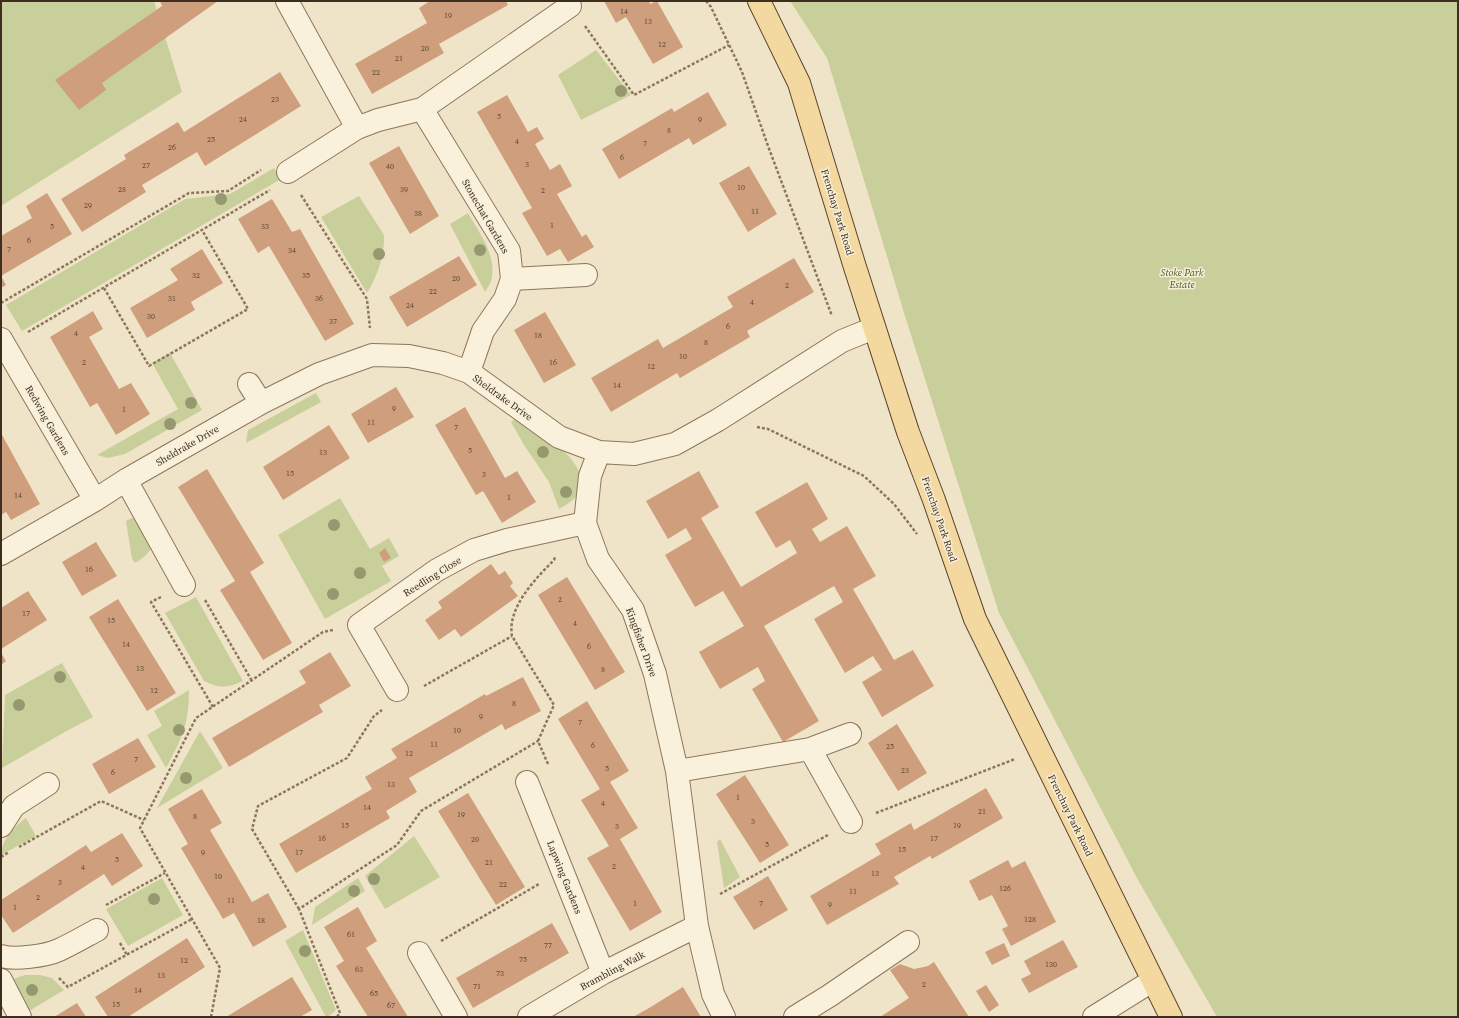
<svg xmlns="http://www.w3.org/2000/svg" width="1459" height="1018" font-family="'Source Serif 4',serif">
	<rect width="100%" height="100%" fill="#f0e4c8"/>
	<path fill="#c9cf9b" d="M1 1H154L182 92 1 206Z
		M790 1H1458V1017H1217L1138 880 999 613 905 316 827 58Z
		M596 50 631 95 581 120 558 75Z
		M274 168 281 179 22 331 6 305 185 199 230 194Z
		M359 196 384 235C385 256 377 276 367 293L321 217Z
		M468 213C479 233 498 256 491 281 490 285 487 288 485 292L450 224Z
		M170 353 202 410 125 454 108 458 97 455 178 409 152 363Z
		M316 393 321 402 246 443 248 430Z
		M516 418C537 433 594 460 578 493 575 500 566 505 559 509L549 482 524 445 511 422Z
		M340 498 370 549 389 538 399 556 382 566 391 581 325 619 278 535Z
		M140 514 154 541C150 553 145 557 135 563L132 559 126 521Z
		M196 597 243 681C227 688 220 689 204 681L165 613Z
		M62 663 93 717 63 733 2 768 5 695Z
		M189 690C189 724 182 739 166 768L147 735 162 726 154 711Z
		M200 731 223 768 157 808Z
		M26 818 36 836 1 855C1 841 14 826 26 818Z
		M414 836 440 877 385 909 365 876Z
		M720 839 740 877 724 888 717 842Z
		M162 878 183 915 128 946 106 909Z
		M358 878 365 891 312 925 315 907Z
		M303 930 336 1010 328 1017H326L285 941Z
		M25 975H40L52 978 64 990 29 1011 10 980Z"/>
	<path fill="#cf9f7d" d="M160 1H218L102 83 106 90 79 110 55 80 162 6Z
		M430 1H506L508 5 439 44 444 53 372 94 355 64 427 23 419 8Z
		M604 1H649L650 4 657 1 683 47 653 64 626 17 616 23Z
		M280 72 301 106 205 166 197 152 142 185 146 192 82 232 61 199 126 159 124 155 178 122 184 132Z
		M708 92 727 125 693 145 689 138 619 179 602 149 672 108 674 112Z
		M507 95 528 132 537 127 544 139 535 144 550 170 560 164 572 186 557 194 582 237 586 234 594 247 568 262 560 249 547 256 522 213 532 208 477 112Z
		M399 146 439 216 410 234 369 163Z
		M749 166 777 214 748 232 719 183Z
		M47 193 72 234 1 276V236L32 218 26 206Z
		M272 199 292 232 300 229 354 324 325 341 269 246 258 253 238 219Z
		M202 249 223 283 191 302 195 310 147 338 130 308 178 280 170 269Z
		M459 256 477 285 407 327 389 297Z
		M794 258 814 292 747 331 750 337 680 378 677 373 611 412 591 378 658 339 663 348 733 307 727 297Z
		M1 276 6 285 1 288Z
		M93 311 103 329 89 337 119 389 131 383 150 414 116 435 97 403 90 407 50 337Z
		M545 312 576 365 544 383 514 330Z
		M396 387 414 417 368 443 351 414Z
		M465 407 505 478 517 471 536 502 502 523 483 491 476 495 435 425Z
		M329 425 350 458 283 500 263 467Z
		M1 433 40 504 11 520 6 512 1 515Z
		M207 469 264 563 250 572 292 643 263 660 220 590 235 581 178 487Z
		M699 471 719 507 701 518 741 587 797 553 790 540 776 548 755 512 807 482 828 519 812 529 820 542 847 526 876 576 853 589 894 660 913 650 934 686 882 717 862 682 882 670 873 656 845 673 814 619 843 602 834 586 764 626 819 721 783 742 752 689 765 681 758 667 720 689 699 652 744 626 723 591 695 607 665 555 692 539 686 528 668 539 646 501Z
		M96 542 117 576 82 596 62 562Z
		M385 548 391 558 384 562 379 553Z
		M491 564 499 575 505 571 513 583 510 586 518 596 461 637 455 629 439 640 425 620 442 608 438 602Z
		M567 577 625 672 595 690 538 595Z
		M28 591 47 620 1 649V608Z
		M118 599 176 693 147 711 89 617Z
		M330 652 351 686 319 705 323 712 229 767 212 738 306 683 299 671Z
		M1 653 6 661 1 665Z
		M523 677 541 711 505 730 502 724 409 778 417 792 386 811 390 818 296 873 279 844 372 789 365 777 397 758 391 749 485 694 486 696Z
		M587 701 629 771 610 782 638 828 620 839 662 912 630 931 587 858 609 846 581 800 600 789 558 719Z
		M897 724 927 773 898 791 868 743Z
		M138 738 156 767 109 794 92 764Z
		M745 775 789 845 760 863 716 794Z
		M986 788 1003 818 932 859 930 856 894 877 899 884 827 925 810 896 881 854 875 844 911 823 914 830Z
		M202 789 222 823 210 830 252 902 268 893 287 927 253 947 234 913 223 919 181 848 188 844 168 809Z
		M468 793 525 887 496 905 438 811Z
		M122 833 143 866 112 886 104 874 13 933 1 915V900L86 845 91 852Z
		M1008 860 1012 868 1025 861 1056 922 1011 946 1002 929 1008 926 992 895 979 901 969 881Z
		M768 876 788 910 754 930 733 897Z
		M358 907 377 941 366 948 408 1017H368L336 966 344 961 324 927Z
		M552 923 569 953 473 1008 456 978Z
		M187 938 205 967 128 1017H108L95 997Z
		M1063 940 1078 967 1029 993 1021 979 1031 974 1024 961Z
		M1004 943 1010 956 992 965 985 952Z
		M934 962 969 1017H880L909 998 890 970 900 964 914 969 928 966Z
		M292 977 312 1010 300 1017H226Z
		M986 985 999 1005 989 1012 976 991Z
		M683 987 701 1017H633L649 1008Z
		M77 1003 86 1017H54Z"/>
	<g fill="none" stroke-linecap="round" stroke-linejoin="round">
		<g stroke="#8d765c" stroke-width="24">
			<path id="minor" d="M287 1 357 128
				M422 109 570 6
				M288 172 357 128 378 120 422 109 509 251 512 279 505 299 483 331 469 372
				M512 279 586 275
				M1 339 95 500
				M249 384 261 403
				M599 452 590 476 585 523 598 559 633 610 655 674 677 771 697 926 713 994 724 1017
				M126 480 184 585
				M1 554 95 500 126 480 261 403 319 374 372 355 409 356 443 363 469 372 559 437 599 452 634 454 675 444 718 420 842 341 874 328
				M397 690 359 625 437 570 474 550 507 540 585 523
				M810 749 851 822
				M677 771 810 749 850 734
				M527 782 603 973
				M1 826 14 806 48 784
				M419 953 456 1017
				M1 956C14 960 46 956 59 950 72 944 84 937 97 930
				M1 980 20 1017
				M529 1017 603 973 697 926
				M795 1017 829 996 908 942
				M1094 1017 1152 981"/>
		</g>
		<g stroke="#5b4430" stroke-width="24">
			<path id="major" d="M759 1 799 83 854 264 908 432 934 500 975 619 1171 1017"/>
		</g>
		<path stroke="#8d765c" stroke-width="2.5" stroke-dasharray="3 2" stroke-linecap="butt" d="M706 1 711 7 742 72 768 146 832 316
			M585 26 634 95 729 45
			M301 195 367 299 370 328
			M104 288 149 366 248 309 202 230
			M1 303 189 193 228 191 261 170
			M28 332 270 190
			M757 427 768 429 864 476 894 504 917 534
			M161 597 151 602 213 707
			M205 600 252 681
			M424 686 512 636
			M548 764 538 741 554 705 512 636C507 608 535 579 554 560L555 557
			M876 813 1015 759
			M19 847 101 801 144 820
			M1 857 9 852
			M720 894 828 835
			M106 905 165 873
			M299 909 252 829 258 806 347 758 374 716 382 710
			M441 941 539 884
			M120 943 127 955
			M59 978 68 987 192 919
			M211 1017 220 968 140 828 196 718 323 632 333 630
			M337 1017 340 1013 299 909 397 845 421 811 538 741"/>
		<use href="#minor" stroke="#faf1dc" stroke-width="22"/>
		<use href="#major" stroke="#f3d9a0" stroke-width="22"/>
	</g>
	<g fill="#96986f">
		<circle cx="621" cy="91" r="6"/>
		<circle cx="221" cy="199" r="6"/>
		<circle cx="480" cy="250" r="6"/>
		<circle cx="379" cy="254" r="6"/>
		<circle cx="191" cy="403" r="6"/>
		<circle cx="170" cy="424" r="6"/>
		<circle cx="543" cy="452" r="6"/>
		<circle cx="566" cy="492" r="6"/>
		<circle cx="334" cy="525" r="6"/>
		<circle cx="360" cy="573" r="6"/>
		<circle cx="333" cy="594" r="6"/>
		<circle cx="60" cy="677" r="6"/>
		<circle cx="19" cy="705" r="6"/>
		<circle cx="179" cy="730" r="6"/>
		<circle cx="186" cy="778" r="6"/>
		<circle cx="374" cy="879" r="6"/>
		<circle cx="354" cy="891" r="6"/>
		<circle cx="154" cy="899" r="6"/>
		<circle cx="305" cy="951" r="6"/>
		<circle cx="32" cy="990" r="6"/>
	</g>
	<g text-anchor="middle" stroke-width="3" stroke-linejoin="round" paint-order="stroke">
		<g font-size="8" fill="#624a37">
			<text x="624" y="14">14</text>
			<text x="448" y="18">19</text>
			<text x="648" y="24">13</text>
			<text x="662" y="47">12</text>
			<text x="425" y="51">20</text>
			<text x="399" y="61">21</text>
			<text x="376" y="75">22</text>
			<text x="275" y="102">23</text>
			<text x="499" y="119">5</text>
			<text x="243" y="122">24</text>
			<text x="700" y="122">9</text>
			<text x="669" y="133">8</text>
			<text x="211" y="142">25</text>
			<text x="517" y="144">4</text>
			<text x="645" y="146">7</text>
			<text x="172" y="150">26</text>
			<text x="622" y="160">6</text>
			<text x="527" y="167">3</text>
			<text x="146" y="168">27</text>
			<text x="390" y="169">40</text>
			<text x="741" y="190">10</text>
			<text x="122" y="192">28</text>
			<text x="404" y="192">39</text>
			<text x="543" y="193">2</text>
			<text x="88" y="208">29</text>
			<text x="755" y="214">11</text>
			<text x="418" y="216">38</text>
			<text x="552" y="228">1</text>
			<text x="52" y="229">5</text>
			<text x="265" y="229">33</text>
			<text x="29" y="243">6</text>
			<text x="9" y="252">7</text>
			<text x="292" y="253">34</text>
			<text x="196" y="278">32</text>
			<text x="306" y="278">35</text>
			<text x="456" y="281">20</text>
			<text x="787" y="288">2</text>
			<text x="433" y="294">22</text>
			<text x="172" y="301">31</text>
			<text x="319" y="301">36</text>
			<text x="752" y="305">4</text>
			<text x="410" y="308">24</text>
			<text x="151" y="319">30</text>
			<text x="333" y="324">37</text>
			<text x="728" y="329">6</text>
			<text x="76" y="336">4</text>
			<text x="538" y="338">18</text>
			<text x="706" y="345">8</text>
			<text x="683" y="359">10</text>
			<text x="84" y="365">2</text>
			<text x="553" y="365">16</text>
			<text x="651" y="369">12</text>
			<text x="617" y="388">14</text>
			<text x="394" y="411">9</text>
			<text x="124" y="412">1</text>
			<text x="371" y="425">11</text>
			<text x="456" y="430">7</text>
			<text x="470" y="453">5</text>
			<text x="323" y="455">13</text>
			<text x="290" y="476">15</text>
			<text x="484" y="477">3</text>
			<text x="18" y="498">14</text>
			<text x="509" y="500">1</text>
			<text x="89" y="572">16</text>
			<text x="560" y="602">2</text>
			<text x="26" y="616">17</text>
			<text x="111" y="623">15</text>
			<text x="575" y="626">4</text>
			<text x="126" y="647">14</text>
			<text x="589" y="649">6</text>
			<text x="140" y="671">13</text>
			<text x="603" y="672">8</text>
			<text x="154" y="693">12</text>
			<text x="514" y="706">8</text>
			<text x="481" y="719">9</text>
			<text x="580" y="725">7</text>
			<text x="457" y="733">10</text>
			<text x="434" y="747">11</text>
			<text x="593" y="748">6</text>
			<text x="890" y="749">25</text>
			<text x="409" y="756">12</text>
			<text x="136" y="762">7</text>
			<text x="607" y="771">5</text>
			<text x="905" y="773">23</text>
			<text x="113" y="775">6</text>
			<text x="391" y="787">13</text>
			<text x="738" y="800">1</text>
			<text x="603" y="806">4</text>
			<text x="367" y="810">14</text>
			<text x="982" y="814">21</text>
			<text x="461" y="817">19</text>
			<text x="195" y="819">8</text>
			<text x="753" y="824">3</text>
			<text x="345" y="828">15</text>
			<text x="957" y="828">19</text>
			<text x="617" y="829">3</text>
			<text x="322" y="841">16</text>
			<text x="934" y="841">17</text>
			<text x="475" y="842">20</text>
			<text x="767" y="847">5</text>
			<text x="902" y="852">15</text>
			<text x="203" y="855">9</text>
			<text x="299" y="855">17</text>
			<text x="117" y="862">5</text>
			<text x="489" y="865">21</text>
			<text x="614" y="869">2</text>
			<text x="83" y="870">4</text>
			<text x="875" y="876">13</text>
			<text x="218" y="879">10</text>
			<text x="60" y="885">3</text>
			<text x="503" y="887">22</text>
			<text x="1005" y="891">126</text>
			<text x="853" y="894">11</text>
			<text x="38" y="900">2</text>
			<text x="231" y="903">11</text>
			<text x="635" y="906">1</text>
			<text x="761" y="906">7</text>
			<text x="830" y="907">9</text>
			<text x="15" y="910">1</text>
			<text x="1030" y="922">128</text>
			<text x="261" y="923">18</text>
			<text x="351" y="937">61</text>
			<text x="548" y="948">77</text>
			<text x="523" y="962">75</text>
			<text x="184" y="963">12</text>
			<text x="1051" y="967">130</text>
			<text x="359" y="972">63</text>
			<text x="500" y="976">73</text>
			<text x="161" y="978">13</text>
			<text x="924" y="987">2</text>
			<text x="477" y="989">71</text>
			<text x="138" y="993">14</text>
			<text x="374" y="996">65</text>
			<text x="116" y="1007">15</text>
			<text x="391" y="1008">67</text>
		</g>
		<g font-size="10" fill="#3d2e20" stroke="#f7eed8">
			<text transform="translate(838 212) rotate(73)" y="4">Frenchay Park Road</text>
			<text transform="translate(486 216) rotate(60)" y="4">Stonechat Gardens</text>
			<text transform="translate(503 397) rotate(36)" y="4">Sheldrake Drive</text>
			<text transform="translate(48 420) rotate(60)" y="4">Redwing Gardens</text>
			<text transform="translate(187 445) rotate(-30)" y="4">Sheldrake Drive</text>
			<text transform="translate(940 519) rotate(71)" y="4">Frenchay Park Road</text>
			<text transform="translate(432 576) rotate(-32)" y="4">Reedling Close</text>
			<text transform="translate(642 642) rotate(70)" y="4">Kingfisher Drive</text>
			<text transform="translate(1071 815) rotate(64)" y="4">Frenchay Park Road</text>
			<text transform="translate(565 877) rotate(68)" y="4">Lapwing Gardens</text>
			<text transform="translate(612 970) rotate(-28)" y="4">Brambling Walk</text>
		</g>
		<g font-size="10" font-style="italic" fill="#4d5a26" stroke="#f7eed8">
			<text x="1182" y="276">Stoke Park<tspan x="1182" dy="12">Estate</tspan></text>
		</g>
	</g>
	<rect width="1459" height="1018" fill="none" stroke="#3d2e20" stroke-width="4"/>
</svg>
